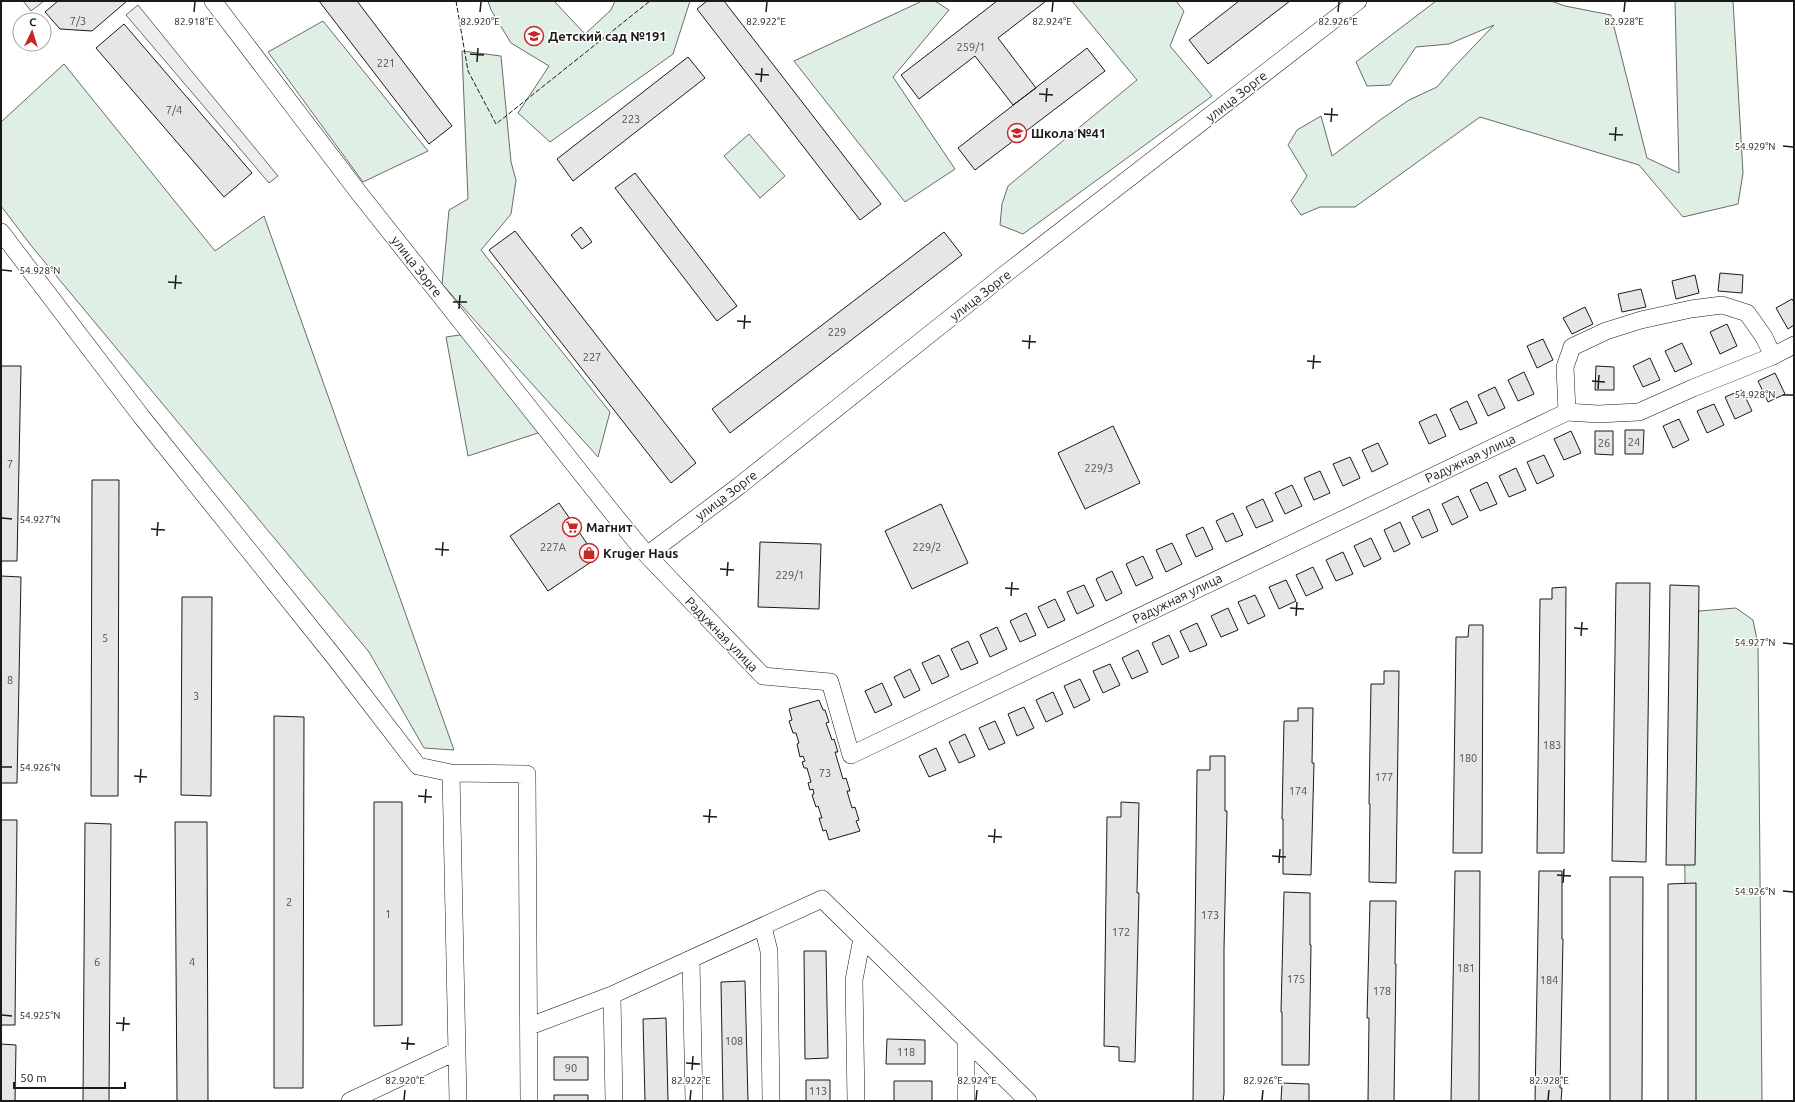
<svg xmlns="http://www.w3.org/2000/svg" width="1795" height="1102" font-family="Ubuntu,sans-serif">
	<rect width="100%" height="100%" fill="#fff"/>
	<path fill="#e0efe3" stroke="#6a6a6a" d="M488 1H554L585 34 611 10 615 1H690L673 54 550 142 518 113 549 66 511 43 491 10Z
		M922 1H935L949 10 893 77 955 169 905 202 794 61Z
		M1072 1H1176L1184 11 1170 46 1212 96 1023 234 1000 225 1002 204 1008 186 1137 80Z
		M1436 1H1551L1565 6 1611 15 1647 158 1679 173 1675 1H1733L1743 173 1738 204 1683 217 1639 165 1480 117 1355 207H1320L1301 215 1291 201 1307 176 1288 145 1297 130 1321 116 1332 156 1380 120 1409 100 1437 87 1454 67 1494 25 1449 44 1416 47 1390 85 1367 86 1356 62Z
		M323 21 428 151 363 182 268 52Z
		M462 51 501 56 511 162 516 180 511 214 481 250 610 412 598 457 442 284 449 210 468 199Z
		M64 64 215 251 264 216 454 750 424 748 369 652 33 248 1 206V122Z
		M749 134 785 176 760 198 724 156Z
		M473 333 541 432 468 456 446 337Z
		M1736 608 1753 620 1758 645 1762 1101H1689L1681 657 1699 611Z"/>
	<path fill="#ededed" stroke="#6a6a6a" d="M23 1H44L31 11Z
		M138 5 189 68 278 176 269 183 126 15Z"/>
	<path fill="#e6e6e6" stroke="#1a1a1a" d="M58 1H127L92 31 60 29 45 12Z
		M319 1H357L452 126 429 144Z
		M707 1H724L881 204 860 220 697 9Z
		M997 1H1046L998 38 1036 88 1013 105 975 56 919 99 901 75Z
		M1239 1H1290L1208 64 1189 40Z
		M124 24 252 173 224 197 96 48Z
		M1087 48 1105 71 975 170 958 148Z
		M688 57 705 78 573 181 557 159Z
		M635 173 737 306 717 321 615 188Z
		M581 227 592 242 582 249 571 235Z
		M515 231 696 463 671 483 489 250Z
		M944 232 962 255 730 433 712 409Z
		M1720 273 1743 275 1742 293 1718 291Z
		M1695 275 1699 293 1676 299 1672 281Z
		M1641 289 1646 307 1622 312 1618 294Z
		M1792 299 1794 302V325L1788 329 1776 308Z
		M1585 307 1593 324 1572 334 1563 318Z
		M1727 324 1737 346 1720 354 1710 332Z
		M1543 339 1553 360 1537 368 1527 346Z
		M1682 343 1692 364 1675 372 1665 351Z
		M1650 358 1660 380 1643 387 1633 366Z
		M1 366H21L17 561H1Z
		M1596 366 1614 367V390H1595Z
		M1524 372 1534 394 1518 401 1508 380Z
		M1775 373 1785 394 1768 402 1758 381Z
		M1495 387 1505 408 1488 416 1478 395Z
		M1742 390 1752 411 1735 419 1725 397Z
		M1467 401 1477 423 1460 430 1450 409Z
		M1714 404 1724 425 1707 433 1697 411Z
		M1436 414 1446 436 1429 444 1419 422Z
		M1679 419 1689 440 1673 448 1663 426Z
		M1113 426 1140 483 1085 509 1058 453Z
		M1625 430H1644L1643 454H1625Z
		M1571 431 1581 453 1564 460 1554 439Z
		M1595 431H1613V455L1595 454Z
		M1378 443 1388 464 1372 472 1362 450Z
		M1544 455 1554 476 1537 484 1527 462Z
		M1350 457 1360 478 1343 486 1333 464Z
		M1516 468 1526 490 1509 497 1499 476Z
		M1320 471 1330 493 1314 500 1304 478Z
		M92 480H119L118 796H91Z
		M1487 482 1497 504 1480 511 1470 490Z
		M1292 485 1302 506 1285 514 1275 493Z
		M1458 496 1468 517 1452 525 1442 504Z
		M1263 499 1273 521 1256 528 1246 507Z
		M559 503 597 558 548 591 510 536Z
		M941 504 968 563 912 589 885 531Z
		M1429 509 1438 531 1422 538 1412 517Z
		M1233 513 1243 535 1226 542 1216 521Z
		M1400 522 1410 544 1394 552 1384 530Z
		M1203 527 1213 549 1196 557 1186 535Z
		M1371 538 1381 559 1364 567 1354 546Z
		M760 542 821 544 819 609 758 607Z
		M1172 543 1182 564 1166 572 1156 550Z
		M1343 552 1353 574 1336 581 1326 560Z
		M1143 556 1153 578 1136 586 1126 564Z
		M1313 567 1323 588 1306 596 1296 575Z
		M1112 571 1122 593 1106 601 1096 579Z
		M1 576 21 577 17 783H1Z
		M1286 580 1296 601 1279 609 1269 587Z
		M1616 583H1650L1646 862 1612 861Z
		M1084 585 1094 606 1077 614 1067 592Z
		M1670 585 1699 586 1695 865H1666Z
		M1566 587 1564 853H1537L1540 599H1552V588Z
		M1255 595 1265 616 1248 624 1238 602Z
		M182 597H212L211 796 181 795Z
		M1055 599 1065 620 1048 628 1038 607Z
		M1228 608 1238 630 1221 637 1211 616Z
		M1026 613 1036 635 1020 642 1010 621Z
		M1197 623 1207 645 1190 652 1180 631Z
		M1469 625H1483L1482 853H1453L1456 637H1468Z
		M997 627 1007 649 990 657 980 635Z
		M1169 635 1179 657 1162 665 1152 643Z
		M968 641 978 663 961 670 951 649Z
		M1138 650 1148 672 1132 679 1122 658Z
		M939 655 949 676 932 684 922 663Z
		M1110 664 1120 685 1103 693 1093 671Z
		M910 669 920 690 904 698 894 677Z
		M1384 671H1399L1396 883 1369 882 1370 804H1369L1371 684H1384Z
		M1080 679 1090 700 1074 708 1064 686Z
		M882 683 892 705 875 713 865 691Z
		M1053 692 1063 714 1046 722 1036 700Z
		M819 700 823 710H825L829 722 826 723 832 740 834 739 838 752H835L843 779 846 778 850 791H847L852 808 855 807 859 820 856 821 860 831 829 840 826 830 823 831 819 818H822L818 806 816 807 812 795 814 794 813 789 810 790 808 783 811 782 807 768H804L802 762 805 761 803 756 800 757 797 744 799 743 796 733H793L789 721 792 720 789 709Z
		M1024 707 1034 728 1017 736 1008 714Z
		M1298 708H1313L1312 763H1314L1311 875 1283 874V819H1282L1284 721H1298Z
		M274 716 304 717 303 1088H274Z
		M995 721 1005 743 989 750 979 728Z
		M965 734 975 756 959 763 949 742Z
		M936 748 946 770 929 777 919 756Z
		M1210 756H1225V811H1227L1224 949V1094L1223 1101H1193L1197 770H1210Z
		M374 802H402V1025L374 1026Z
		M1121 802 1139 803 1137 893H1139L1135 1062 1119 1061V1047L1104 1046 1107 817H1121Z
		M1 820H17L15 1025H1Z
		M175 822H207L208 1101H177Z
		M85 823 111 824 109 1101H83Z
		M1455 871H1480L1479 1101H1451Z
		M1539 871H1562V939H1563L1560 1088H1562L1561 1101H1535Z
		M1610 877H1643L1642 1101H1610Z
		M1696 883V1101H1668V884Z
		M1284 892 1310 893V945H1311L1309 1065H1282V1012H1281Z
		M1370 901H1396L1395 964H1396L1394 1101H1368L1369 1018H1367Z
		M804 951H826L828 1058 805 1059Z
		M745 981 748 1101H723L721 982Z
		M666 1018 668 1101H645L643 1019Z
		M887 1039 925 1040V1064H886Z
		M1 1044 16 1045 15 1101H1Z
		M554 1057H588V1080H554Z
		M806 1080H830V1101H806Z
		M894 1081H932V1101H894Z
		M1282 1083 1309 1084V1101H1281Z
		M554 1095H588V1101H554Z"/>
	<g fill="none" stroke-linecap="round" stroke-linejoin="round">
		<g stroke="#1a1a1a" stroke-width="18">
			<path id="minor" d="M213 1 359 193 611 511 647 555 763 676 830 682 851 755 1567 412 1598 414 1639 412 1693 388 1773 356 1794 345
				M1 232 141 416 335 658 418 766 451 773 527 774 529 1101
				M1567 412 1565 367 1572 347 1606 331 1641 320 1691 309 1722 305 1747 313 1764 337 1773 356
				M647 555 739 486 1004 275 1358 1
				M451 773 458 1101
				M763 927 769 951 771 1101
				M691 960 694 1101
				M612 995 614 1101
				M530 1026 612 995 822 899 966 1040V1101
				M966 1040 1028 1101
				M350 1101 457 1051
				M856 1101 854 980 862 938"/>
		</g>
		<use href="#minor" stroke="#fff" stroke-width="17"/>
		<path stroke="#1a1a1a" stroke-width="1" stroke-dasharray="5 2" stroke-linecap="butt" d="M456 1 468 71 496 124 650 1"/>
	</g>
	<path fill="none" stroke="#1a1a1a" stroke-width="1.5" d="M194 12 195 2M480 12 481 2M766 12 767 2M1052 12 1053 2M1338 12 1339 2M1624 12 1625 2M470 54 484 55M477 62 478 48M755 74 769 75M761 82 762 68M1039 94 1053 95M1046 102 1047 88M1324 114 1338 115M1331 122 1332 108M1609 134 1623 135M1615 141 1616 127M1783 146 1793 147M2 270 12 271M168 282 182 283M175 289 176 275M453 302H467M459 309 460 295M737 321 751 322M744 329 745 315M1022 341 1036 342M1029 349 1030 335M1307 361 1321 362M1313 369 1314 355M1592 381 1605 382M1598 389 1599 375M1783 395H1793M2 518 12 519M151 529 165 530M157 536 158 522M435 549 449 550M442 556 443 542M720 569 734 570M727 576 728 562M1005 588 1019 589M1011 596 1012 582M1290 608 1304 609M1296 616 1297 602M1574 628 1588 629M1581 636 1582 622M1783 643 1793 644M2 767H12M134 776 147 777M140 783 141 769M418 796 432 797M425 803 426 789M703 816 717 817M709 823 710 809M988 836 1002 837M994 843 995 829M1272 856 1286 857M1279 863 1280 849M1557 875 1571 876M1563 883 1564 869M1783 891 1793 892M2 1015 12 1016M116 1023 130 1024M123 1031 124 1017M401 1043 415 1044M407 1050 408 1037M686 1063 700 1064M692 1070 693 1056M404 1100 405 1090M690 1100 691 1090M976 1100 977 1090M1262 1100 1263 1090M1548 1100 1549 1090"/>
	<defs>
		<g id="school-ring" transform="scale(1)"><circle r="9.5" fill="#fff" stroke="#c62828" stroke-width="1.5"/><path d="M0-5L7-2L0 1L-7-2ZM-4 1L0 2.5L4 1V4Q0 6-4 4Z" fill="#c62828"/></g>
		<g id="supermarket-ring" transform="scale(1)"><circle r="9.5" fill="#fff" stroke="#c62828" stroke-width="1.5"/><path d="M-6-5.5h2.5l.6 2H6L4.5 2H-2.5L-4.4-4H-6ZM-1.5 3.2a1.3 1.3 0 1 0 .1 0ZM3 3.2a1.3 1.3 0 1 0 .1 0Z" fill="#c62828"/></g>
		<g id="shop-ring" transform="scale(1)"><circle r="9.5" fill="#fff" stroke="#c62828" stroke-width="1.5"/><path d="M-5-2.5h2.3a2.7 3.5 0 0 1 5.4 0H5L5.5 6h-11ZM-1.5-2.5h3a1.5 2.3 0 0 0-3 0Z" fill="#c62828"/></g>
	</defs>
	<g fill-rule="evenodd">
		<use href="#school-ring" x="534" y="36"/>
		<use href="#school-ring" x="1017" y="133"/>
		<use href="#supermarket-ring" x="572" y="527"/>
		<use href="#shop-ring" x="589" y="553"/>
	</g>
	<g text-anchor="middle" stroke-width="3" stroke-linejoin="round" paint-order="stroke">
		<g font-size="11" fill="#4d4d4d">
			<text x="78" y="25">7/3</text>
			<text x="971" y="51">259/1</text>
			<text x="386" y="67">221</text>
			<text x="174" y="114">7/4</text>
			<text x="631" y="123">223</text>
			<text x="837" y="336">229</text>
			<text x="592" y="361">227</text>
			<text x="1634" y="446">24</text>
			<text x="1604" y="447">26</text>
			<text x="10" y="468">7</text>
			<text x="1099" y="472">229/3</text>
			<text x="553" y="551">227А</text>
			<text x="927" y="551">229/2</text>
			<text x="790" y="579">229/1</text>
			<text x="105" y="642">5</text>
			<text x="10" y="684">8</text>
			<text x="196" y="700">3</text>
			<text x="1552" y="749">183</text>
			<text x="1468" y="762">180</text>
			<text x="825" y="777">73</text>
			<text x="1384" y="781">177</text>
			<text x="1298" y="795">174</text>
			<text x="289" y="906">2</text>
			<text x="388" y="918">1</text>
			<text x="1210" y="919">173</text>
			<text x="1121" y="936">172</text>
			<text x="97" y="966">6</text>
			<text x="192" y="966">4</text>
			<text x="1466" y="972">181</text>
			<text x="1296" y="983">175</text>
			<text x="1549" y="984">184</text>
			<text x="1382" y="995">178</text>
			<text x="734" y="1045">108</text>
			<text x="906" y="1056">118</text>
			<text x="571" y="1072">90</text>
			<text x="818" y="1095">113</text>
		</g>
		<g font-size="13" font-weight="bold" fill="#1a1a1a" stroke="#fff" text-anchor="start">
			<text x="548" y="41">Детский сад №191</text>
			<text x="1031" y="138">Школа №41</text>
			<text x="586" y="532">Магнит</text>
			<text x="603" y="558">Kruger Haus</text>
		</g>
		<g font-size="13" fill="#1a1a1a" stroke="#fff">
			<text transform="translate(1236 96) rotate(-38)" y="5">улица Зорге</text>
			<text transform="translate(417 266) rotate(52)" y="5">улица Зорге</text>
			<text transform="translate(980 295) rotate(-38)" y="5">улица Зорге</text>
			<text transform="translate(1470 458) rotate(-25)" y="5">Радужная улица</text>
			<text transform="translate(726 495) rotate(-37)" y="5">улица Зорге</text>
			<text transform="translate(1177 598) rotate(-26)" y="5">Радужная улица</text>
			<text transform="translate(722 634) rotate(46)" y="5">Радужная улица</text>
		</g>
	</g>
	<g font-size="10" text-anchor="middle" fill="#1a1a1a" stroke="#fff" stroke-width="3" stroke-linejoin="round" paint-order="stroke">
		<text x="194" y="25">82.918°E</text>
		<text x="480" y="25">82.920°E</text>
		<text x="766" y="25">82.922°E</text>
		<text x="1052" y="25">82.924°E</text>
		<text x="1338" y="25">82.926°E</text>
		<text x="1624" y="25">82.928°E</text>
		<text x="1755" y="150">54.929°N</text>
		<text x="40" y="274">54.928°N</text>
		<text x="1755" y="398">54.928°N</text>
		<text x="40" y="523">54.927°N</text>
		<text x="1755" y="646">54.927°N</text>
		<text x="40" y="771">54.926°N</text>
		<text x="1755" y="895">54.926°N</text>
		<text x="40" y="1019">54.925°N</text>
		<text x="405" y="1084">82.920°E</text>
		<text x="691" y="1084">82.922°E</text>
		<text x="977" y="1084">82.924°E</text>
		<text x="1263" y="1084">82.926°E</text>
		<text x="1549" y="1084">82.928°E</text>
	</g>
	<rect width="1795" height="1102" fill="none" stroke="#1a1a1a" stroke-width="4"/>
	<g transform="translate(32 32) rotate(4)"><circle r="19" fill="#ffffff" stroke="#a3a3a3"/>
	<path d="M0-3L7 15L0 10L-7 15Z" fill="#c62828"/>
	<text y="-6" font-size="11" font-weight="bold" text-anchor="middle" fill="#1a1a1a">С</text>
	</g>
	<path d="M14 1082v6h111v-6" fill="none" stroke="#1a1a1a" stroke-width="2"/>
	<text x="20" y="1082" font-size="12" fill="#1a1a1a" stroke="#ffffff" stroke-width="3" paint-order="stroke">50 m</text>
</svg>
